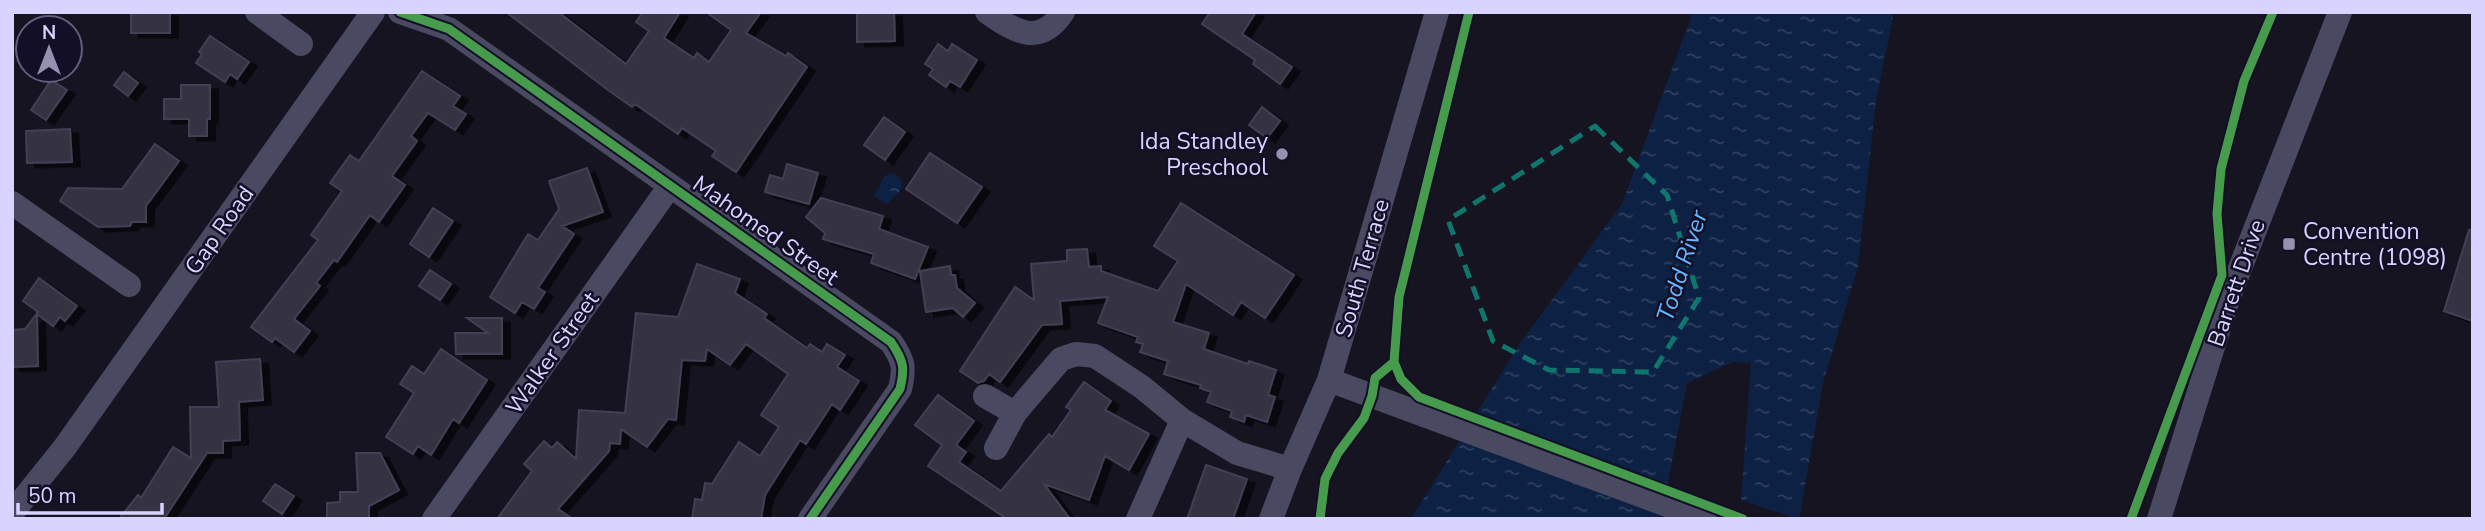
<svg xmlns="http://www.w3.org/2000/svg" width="2485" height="531" font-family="'Nunito Sans',sans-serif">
	<defs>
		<pattern id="water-ripples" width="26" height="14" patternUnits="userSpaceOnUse" patternTransform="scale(1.75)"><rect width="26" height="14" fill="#0d2144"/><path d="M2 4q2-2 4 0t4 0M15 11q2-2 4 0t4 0" fill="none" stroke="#304060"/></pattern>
		<filter id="shadow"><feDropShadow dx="8" dy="4.5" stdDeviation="0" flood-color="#0009"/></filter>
	</defs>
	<rect width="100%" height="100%" fill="#161421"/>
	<path fill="url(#water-ripples)" d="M1693 12H1894L1876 100 1858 266 1823 383 1799 519 1741 500 1751 363 1733 362 1687 383 1661 519H1411L1519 345 1622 204Z
		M890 173 895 174 903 182 899 192 887 204 874 196 884 177Z"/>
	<path fill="#343243" stroke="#433f54" stroke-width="2" filter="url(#shadow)" d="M131 12H170V33H131Z
		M506 12H558L626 64 649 31 636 22 643 12H680L664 38 694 58 697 53 709 62 731 30 706 12H761L746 33 786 56 788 53 807 67 736 172 712 156 716 151 682 128 678 134 635 104 632 107 608 90Z
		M857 12H894L895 41 857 42Z
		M1210 12H1256L1242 34 1292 67 1280 84 1253 64 1255 60 1202 24Z
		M210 36 249 62 237 79 230 74 225 82 196 63 202 54 199 52Z
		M938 44 948 51 952 44 977 60 960 87 950 81 946 87 929 75 933 69 925 64Z
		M422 71 460 96 453 106 466 114 455 130 428 113 411 136 417 141 392 176 405 185 379 222 370 215 337 262 334 260 316 283 320 286 294 319 310 331 294 352 275 338 272 342 251 327 318 240 311 235 342 191 330 183 350 155 359 161Z
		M124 72 138 83 128 96 114 85Z
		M51 80 67 90 46 120 31 110Z
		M181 85H210V119H207V136H189V119H164V99H181Z
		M1262 107 1280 121 1267 138 1249 125Z
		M884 117 905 132 885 160 864 145Z
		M70 129 72 162 27 163 26 131Z
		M155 144 179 161 146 206V222H132L130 226 98 227 60 201 68 188 122 189Z
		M930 153 982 187 957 223 906 189Z
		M787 164 818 173 809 204 765 192 770 175 783 179Z
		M587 168 603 212 562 226 574 234 538 288 545 292 534 309 522 302 515 313 490 297 528 234 538 240 559 209 549 181Z
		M821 198 883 216 879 229 928 247 915 279 871 263 874 254 823 239 825 233 806 217Z
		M1181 203 1294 275 1265 318 1241 302 1233 315 1186 284 1173 322 1209 333 1204 349 1248 364 1249 361 1276 370 1268 395 1275 397 1267 422 1246 415 1244 422 1230 417 1232 411 1207 402 1211 392 1200 388 1201 385 1164 374 1168 361 1140 352 1143 344 1136 342 1138 337 1098 323 1108 297 1060 301 1062 324 1042 325 1000 382 989 374 984 381 978 383 960 371 1015 287 1034 300 1031 264 1067 261V250L1087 249 1089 267 1101 266V271L1158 291 1178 261 1154 246Z
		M433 208 453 221 429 257 410 244Z
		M2469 230H2473V321L2444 311Z
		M697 264 740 279 735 293 767 314 764 318 807 348 810 344 822 352 827 344 845 355 837 367 859 381 840 410 832 404 806 444 800 440 765 495 761 519H692L695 499 702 500 705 483 712 484 739 442 760 456 779 427 761 415 788 374 746 344 730 365 707 349 705 361 682 360 676 420 668 419 647 447 621 429 620 444 610 443 609 451 558 509 573 519H497L532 471 524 464 544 441 552 448 557 442 576 459 579 410 625 413 636 313 678 317Z
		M950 266 951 275H955L957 288 975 303 963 317 953 308 926 312 920 271Z
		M430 270 451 284 440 300 419 286Z
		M39 278 77 306 65 321 60 317 53 326 37 314 38 366 12 367V330L25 329 38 312 23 301Z
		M467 318H502V354H456L455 333H488Z
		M441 349 487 380 459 423 453 419 431 455 418 446 413 454 386 437 414 393 400 384 412 366 424 374Z
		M260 359 263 400 239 402 240 440 223 441V453H207L164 519H119L138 495 141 498 173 447 191 458 190 407H219L216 362Z
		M1084 382 1111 401 1105 410 1149 434 1129 470 1105 456 1089 500 1044 484 1070 519H1007L928 466 942 445 915 425 938 395 974 421 956 445 966 452 959 462 1001 491 1049 434 1052 437 1071 410 1066 407Z
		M356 453H380L399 490 369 506V519H327V503L340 502V492H358Z
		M1206 465 1247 479 1233 519H1187Z
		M275 484 294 496 282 514 263 501Z"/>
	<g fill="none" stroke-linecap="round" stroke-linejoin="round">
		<path stroke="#4a4962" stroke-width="24" d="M257 12 301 44
			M400 12 449 29 891 342C904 361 905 368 900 389L810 519
			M987 12C1015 32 1040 47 1063 12
			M12 203 129 285
			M1329 380 1705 519
			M985 396 1015 413
			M996 448 1015 413 1061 359 1076 354 1095 356 1142 387 1182 420 1237 453 1290 469
			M12 513 65 447 373 12
			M434 519 670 186
			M1138 519 1182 420
			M1271 519 1290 469 1329 380 1437 12
			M2159 519 2228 299 2340 12"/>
		<g stroke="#130f26" stroke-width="13">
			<path id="cycleway" d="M400 12 449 29 891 342C904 361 905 368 900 389L810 519
				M1394 362 1401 379 1419 397 1743 519
				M1320 519 1325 479 1338 453 1364 418 1372 396 1375 378 1394 362 1399 297 1469 12
				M2131 519 2222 275 2217 214 2221 169 2244 81 2273 12"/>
		</g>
		<use href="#cycleway" stroke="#469c4c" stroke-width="9"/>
	</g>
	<path fill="none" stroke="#0f766e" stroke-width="5" stroke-dasharray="14 9" stroke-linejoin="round" d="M1595 126 1667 195 1699 298 1653 372 1549 370 1493 341 1448 220Z"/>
	<g fill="#9591b1" stroke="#130f26" stroke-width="2.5">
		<circle cx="1282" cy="154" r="7"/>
		<rect x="2282" y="237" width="14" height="14" rx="3.5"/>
	</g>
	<g text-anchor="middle" stroke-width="5" stroke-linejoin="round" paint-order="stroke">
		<g font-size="23" fill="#d9d4ff" stroke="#130f26" text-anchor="end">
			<text x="1268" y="149">Ida Standley<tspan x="1268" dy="26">Preschool</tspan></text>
			<text x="2303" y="239" text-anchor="start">Convention<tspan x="2303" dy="26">Centre (1098)</tspan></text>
		</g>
		<g font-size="23" fill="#d9d4ff" stroke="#130f26">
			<text transform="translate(219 230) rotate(-55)" y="8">Gap Road</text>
			<text transform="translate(766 230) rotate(35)" y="8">Mahomed Street</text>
			<text transform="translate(1362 268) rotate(-74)" y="8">South Terrace</text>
			<text transform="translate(2236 283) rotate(-71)" y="8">Barrett Drive</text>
			<text transform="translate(552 353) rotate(-55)" y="8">Walker Street</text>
		</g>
		<g font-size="24" font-style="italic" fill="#62b6ff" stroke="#130f26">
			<text transform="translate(1682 266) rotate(-72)" y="8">Todd River</text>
		</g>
	</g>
	<rect width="2485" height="531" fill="none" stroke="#d9d4ff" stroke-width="28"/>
	<g transform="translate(49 49)"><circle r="33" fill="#130f26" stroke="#625e7d" stroke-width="2"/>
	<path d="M0-5L12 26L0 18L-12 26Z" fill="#9591b1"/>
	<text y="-10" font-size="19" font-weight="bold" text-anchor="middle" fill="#d9d4ff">N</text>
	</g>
	<path d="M18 503v10h144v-10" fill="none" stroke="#d9d4ff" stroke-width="3.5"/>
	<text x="28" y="503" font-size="21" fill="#d9d4ff" stroke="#130f26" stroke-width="5" paint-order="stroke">50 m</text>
</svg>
